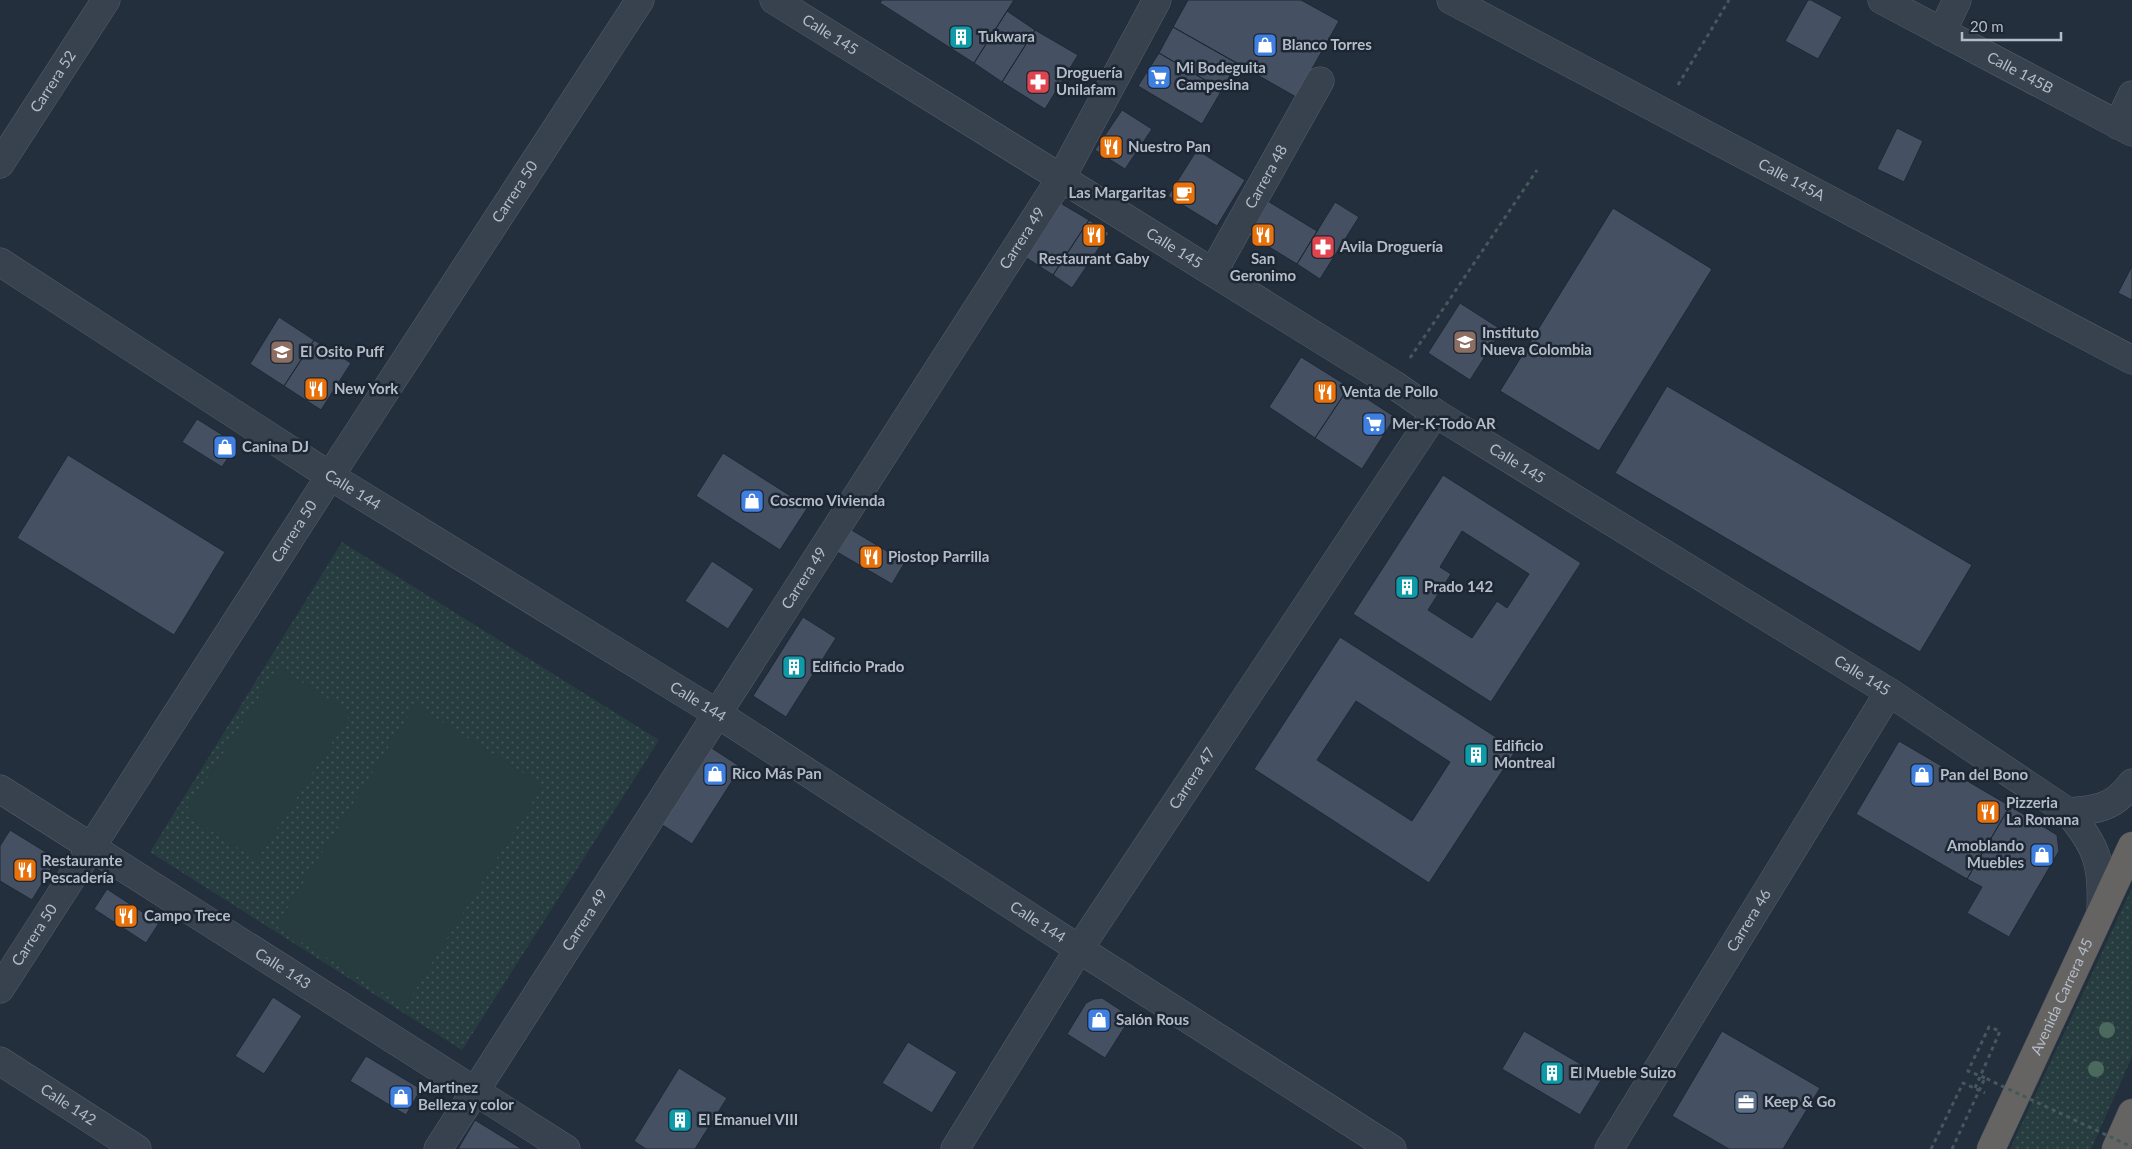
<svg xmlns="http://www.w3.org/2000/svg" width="2132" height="1149" font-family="Lato,sans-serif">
	<defs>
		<pattern id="grass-dots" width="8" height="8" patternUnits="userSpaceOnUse" patternTransform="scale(1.25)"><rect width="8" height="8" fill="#263c3f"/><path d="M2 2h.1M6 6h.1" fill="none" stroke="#435659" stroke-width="1.8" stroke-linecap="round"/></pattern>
	</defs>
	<rect width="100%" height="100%" fill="#242f3e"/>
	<path fill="url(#grass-dots)" d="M342 542 659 740 462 1050 150 852Z
		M2132 888V1057L2091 1149H2010Z"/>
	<path fill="#263c3f" d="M278 667 351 713 257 860 184 814Z
		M415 705 543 785 405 1006 276 926Z"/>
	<path fill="#455162" stroke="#1f2835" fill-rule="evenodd" d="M882 0H1014L974 63 880 3Z
		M1188 0H1301L1339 21 1296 97 1173 27Z
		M1808 0H1811L1842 17 1818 59 1785 41Z
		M1007 11 1035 30 1002 82 974 63Z
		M1173 27 1237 63 1222 90 1159 53Z
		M1035 30 1078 55 1045 109 1002 82Z
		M1159 53 1222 90 1202 124 1138 86Z
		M1122 110 1152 129 1125 169 1095 150Z
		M1897 128 1923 141 1904 182 1877 169Z
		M1197 150 1245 180 1217 226 1168 196Z
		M1266 200 1317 231 1297 264 1246 233Z
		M1057 201 1089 220 1053 275 1022 255Z
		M1335 202 1359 217 1320 279 1297 264Z
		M1613 208 1712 269 1599 451 1500 391Z
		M1089 220 1109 233 1072 288 1053 275Z
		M2132 266V300L2118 293Z
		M1460 303 1502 330 1470 380 1428 353Z
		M279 317 314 340 284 386 250 364Z
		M314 340 351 363 321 410 284 386Z
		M1301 357 1349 387 1315 438 1269 407Z
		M1667 386 1972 565 1920 652 1615 473Z
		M1349 387 1395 417 1362 469 1315 438Z
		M197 419 237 444 222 467 182 442Z
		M723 453 808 507 780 550 696 496Z
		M68 455 225 552 174 635 17 538Z
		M1443 475 1581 563 1491 702 1353 614ZM1462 531 1529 574 1507 608 1497 601 1472 638 1428 610 1451 574 1440 567Z
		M850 529 905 562 892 584 837 552Z
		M712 561 754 589 728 629 685 601Z
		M803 617 836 638 786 717 753 696Z
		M1340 637 1516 750 1429 883 1254 769ZM1356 701 1450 762 1412 821 1317 760Z
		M1899 741 2010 806 1967 879 1856 814Z
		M710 747 741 767 692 844 661 824Z
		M2010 806 2057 835 2059 851 2009 937 1967 913 1982 887 1967 879Z
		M10 830 57 859 32 900 0 881V846Z
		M107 889 159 923 146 943 94 909Z
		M273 997 302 1016 264 1074 235 1056Z
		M1102 998 1131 1017 1105 1058 1067 1034 1086 1003 1094 999Z
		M1524 1031 1603 1077 1580 1115 1502 1069Z
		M1722 1031 1820 1088 1783 1149H1729L1672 1116Z
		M908 1042 957 1072 932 1113 882 1083Z
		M366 1056 421 1089 406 1115 350 1081Z
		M679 1068 727 1098 695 1149H646L634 1141Z
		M475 1120 522 1149H458Z"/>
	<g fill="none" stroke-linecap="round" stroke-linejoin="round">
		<g stroke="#565f6c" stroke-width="29">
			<g id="minor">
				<path id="s1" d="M774 0 1393 384 1435 413 1889 692 2068 812C2097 846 2103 865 2101 909"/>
				<path id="s2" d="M1451 0 2132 360"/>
				<path id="s3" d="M1882 0 2132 132"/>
				<path d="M1942 32 1957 0"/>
				<path d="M2118 125 2132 95"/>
				<path id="s4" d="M0 164 106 0"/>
				<path id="s5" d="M0 262 330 476 718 714 1079 949 1392 1149"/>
				<path id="s6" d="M1213 272 1320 81"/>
				<path id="s7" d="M0 789 566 1149"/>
				<path d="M2068 812C2096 810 2114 808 2132 783"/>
				<path id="s8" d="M0 989 330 476 640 0"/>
				<path id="s9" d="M0 1061 137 1149"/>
				<path id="s10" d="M438 1149 1061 178 1157 0"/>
				<path id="s11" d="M955 1149 1079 949 1435 413"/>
				<path id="s12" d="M1609 1149 1889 692"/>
			</g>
		</g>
		<g stroke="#434c59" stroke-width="29">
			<g id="trunk">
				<path id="s13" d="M1991 1149 2132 846"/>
				<path d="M2116 1149 2132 1113"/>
			</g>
		</g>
		<path stroke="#44595c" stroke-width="3" stroke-dasharray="4 4" stroke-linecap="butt" d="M1678 85 1729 0
			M1410 358 1537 170
			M1975 1088 1987 1061
			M1931 1149 1963 1083 1985 1093"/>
		<use href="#minor" stroke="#38414e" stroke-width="28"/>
		<use href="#trunk" stroke="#656462" stroke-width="28"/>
		<path stroke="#44595c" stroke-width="3" stroke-dasharray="4 4" stroke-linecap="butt" d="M1985 1078 1968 1071 1989 1027 2000 1031 1987 1061
			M1952 1149 1985 1078 2132 1147"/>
	</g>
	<g fill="#4b6a5d">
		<circle cx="2107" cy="1030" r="8"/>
		<circle cx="2096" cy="1069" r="8"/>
	</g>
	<defs>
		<g id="building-square" transform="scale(1.25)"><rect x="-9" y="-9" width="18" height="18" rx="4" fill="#0f9aa8" stroke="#1d2633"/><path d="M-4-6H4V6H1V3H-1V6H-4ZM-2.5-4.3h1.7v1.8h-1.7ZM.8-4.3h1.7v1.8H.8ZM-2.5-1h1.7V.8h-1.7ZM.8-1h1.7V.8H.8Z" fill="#fff"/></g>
		<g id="shop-square" transform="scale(1.25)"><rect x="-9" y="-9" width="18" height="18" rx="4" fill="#3f7fe0" stroke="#1d2633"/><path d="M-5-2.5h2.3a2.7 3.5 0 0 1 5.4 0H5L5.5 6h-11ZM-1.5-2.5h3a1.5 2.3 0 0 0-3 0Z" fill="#fff"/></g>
		<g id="supermarket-square" transform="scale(1.25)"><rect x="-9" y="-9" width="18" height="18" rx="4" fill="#3f7fe0" stroke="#1d2633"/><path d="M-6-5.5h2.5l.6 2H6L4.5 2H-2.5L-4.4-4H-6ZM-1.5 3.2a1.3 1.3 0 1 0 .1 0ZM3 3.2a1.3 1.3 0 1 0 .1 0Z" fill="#fff"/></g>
		<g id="pharmacy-square" transform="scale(1.25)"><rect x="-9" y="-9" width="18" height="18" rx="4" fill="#e0444e" stroke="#1d2633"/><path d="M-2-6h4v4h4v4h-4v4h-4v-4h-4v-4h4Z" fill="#fff"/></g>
		<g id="restaurant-square" transform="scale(1.25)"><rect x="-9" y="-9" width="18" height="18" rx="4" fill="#e8710a" stroke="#1d2633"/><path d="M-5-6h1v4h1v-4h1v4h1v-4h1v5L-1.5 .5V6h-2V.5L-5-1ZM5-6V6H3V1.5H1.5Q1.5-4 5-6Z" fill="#fff"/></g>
		<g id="cafe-square" transform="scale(1.25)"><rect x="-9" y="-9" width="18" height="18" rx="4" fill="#e8710a" stroke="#1d2633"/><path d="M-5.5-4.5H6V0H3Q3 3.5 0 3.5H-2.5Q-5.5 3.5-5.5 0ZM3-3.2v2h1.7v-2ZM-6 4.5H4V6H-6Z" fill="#fff"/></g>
		<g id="school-square" transform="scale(1.25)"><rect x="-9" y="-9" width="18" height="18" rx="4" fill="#8d6e63" stroke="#1d2633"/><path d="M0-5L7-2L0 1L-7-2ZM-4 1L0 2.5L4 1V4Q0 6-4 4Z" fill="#fff"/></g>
		<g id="office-square" transform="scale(1.25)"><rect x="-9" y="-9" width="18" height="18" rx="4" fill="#5c6f8a" stroke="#1d2633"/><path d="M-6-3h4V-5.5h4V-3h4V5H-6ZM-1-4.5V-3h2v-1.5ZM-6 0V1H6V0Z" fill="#fff"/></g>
	</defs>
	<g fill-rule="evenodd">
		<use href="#building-square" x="961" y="37"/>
		<use href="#shop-square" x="1265" y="45"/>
		<use href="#supermarket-square" x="1159" y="77"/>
		<use href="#pharmacy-square" x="1038" y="82"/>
		<use href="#restaurant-square" x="1111" y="147"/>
		<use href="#cafe-square" x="1184" y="193"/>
		<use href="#restaurant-square" x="1094" y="235"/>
		<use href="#restaurant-square" x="1263" y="235"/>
		<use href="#pharmacy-square" x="1323" y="247"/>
		<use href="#school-square" x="1465" y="342"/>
		<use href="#school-square" x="282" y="352"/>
		<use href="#restaurant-square" x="316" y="389"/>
		<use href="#restaurant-square" x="1325" y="392"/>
		<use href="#supermarket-square" x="1374" y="424"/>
		<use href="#shop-square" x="225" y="447"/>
		<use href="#shop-square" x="752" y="501"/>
		<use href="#restaurant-square" x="871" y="557"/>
		<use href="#building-square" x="1407" y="587"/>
		<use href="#building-square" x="794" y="667"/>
		<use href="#building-square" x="1476" y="755"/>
		<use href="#shop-square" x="715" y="774"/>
		<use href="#shop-square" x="1922" y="775"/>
		<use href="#restaurant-square" x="1988" y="812"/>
		<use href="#shop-square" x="2042" y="855"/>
		<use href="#restaurant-square" x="25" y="870"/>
		<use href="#restaurant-square" x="126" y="916"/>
		<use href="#shop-square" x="1099" y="1020"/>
		<use href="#building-square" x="1552" y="1073"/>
		<use href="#shop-square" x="401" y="1097"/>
		<use href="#office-square" x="1746" y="1102"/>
		<use href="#building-square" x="680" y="1120"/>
	</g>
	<g text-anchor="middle" stroke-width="5" stroke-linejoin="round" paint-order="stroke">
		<g font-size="15" fill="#b4bcc9" stroke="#1d2633">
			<text dy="5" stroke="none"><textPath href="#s1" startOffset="66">Calle 145</textPath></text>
			<text dy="5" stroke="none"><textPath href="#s3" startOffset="156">Calle 145B</textPath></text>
			<text dy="5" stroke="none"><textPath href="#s4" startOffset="98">Carrera 52</textPath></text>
			<text dy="5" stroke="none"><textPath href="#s6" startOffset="109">Carrera 48</textPath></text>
			<text dy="5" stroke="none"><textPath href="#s2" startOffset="385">Calle 145A</textPath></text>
			<text dy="5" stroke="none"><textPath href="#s8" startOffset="949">Carrera 50</textPath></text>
			<text dy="5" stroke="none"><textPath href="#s10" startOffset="1082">Carrera 49</textPath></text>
			<text dy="5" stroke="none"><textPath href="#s1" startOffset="471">Calle 145</textPath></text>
			<text dy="5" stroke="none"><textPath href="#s1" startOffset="876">Calle 145</textPath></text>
			<text dy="5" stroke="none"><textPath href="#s5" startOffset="420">Calle 144</textPath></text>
			<text dy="5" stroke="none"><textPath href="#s8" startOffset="544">Carrera 50</textPath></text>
			<text dy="5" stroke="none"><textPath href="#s10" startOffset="678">Carrera 49</textPath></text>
			<text dy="5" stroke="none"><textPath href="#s1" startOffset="1281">Calle 145</textPath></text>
			<text dy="5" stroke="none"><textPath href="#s5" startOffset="825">Calle 144</textPath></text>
			<text dy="5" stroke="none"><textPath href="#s11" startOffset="440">Carrera 47</textPath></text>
			<text dy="5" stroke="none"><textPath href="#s10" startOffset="272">Carrera 49</textPath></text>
			<text dy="5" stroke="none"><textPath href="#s12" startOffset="268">Carrera 46</textPath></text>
			<text dy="5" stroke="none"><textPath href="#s5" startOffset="1230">Calle 144</textPath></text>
			<text dy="5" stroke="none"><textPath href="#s8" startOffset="64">Carrera 50</textPath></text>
			<text dy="5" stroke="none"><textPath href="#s7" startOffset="335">Calle 143</textPath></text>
			<text dy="5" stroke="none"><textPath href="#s13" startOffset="168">Avenida Carrera 45</textPath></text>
			<text dy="5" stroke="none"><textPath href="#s9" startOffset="81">Calle 142</textPath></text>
		</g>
		<g font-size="15" font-weight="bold" fill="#b4bcc9" stroke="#1d2633" text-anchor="start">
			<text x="978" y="42">Tukwara</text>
			<text x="1282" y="50">Blanco Torres</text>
			<text x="1176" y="73">Mi Bodeguita<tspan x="1176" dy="17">Campesina</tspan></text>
			<text x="1056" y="78">Droguería<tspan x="1056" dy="17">Unilafam</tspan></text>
			<text x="1128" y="152">Nuestro Pan</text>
			<text x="1166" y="198" text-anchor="end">Las Margaritas</text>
			<text x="1340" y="252">Avila Droguería</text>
			<text x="1094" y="264" text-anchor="middle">Restaurant Gaby</text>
			<text x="1263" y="264" text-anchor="middle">San<tspan x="1263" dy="17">Geronimo</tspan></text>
			<text x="1482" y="338">Instituto<tspan x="1482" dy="17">Nueva Colombia</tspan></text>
			<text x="300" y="357">El Osito Puff</text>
			<text x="334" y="394">New York</text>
			<text x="1342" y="397">Venta de Pollo</text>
			<text x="1392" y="429">Mer-K-Todo AR</text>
			<text x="242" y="452">Canina DJ</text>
			<text x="770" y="506">Coscmo Vivienda</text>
			<text x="888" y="562">Piostop Parrilla</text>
			<text x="1424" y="592">Prado 142</text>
			<text x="812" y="672">Edificio Prado</text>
			<text x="1494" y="751">Edificio<tspan x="1494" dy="17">Montreal</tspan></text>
			<text x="732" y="779">Rico Más Pan</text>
			<text x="1940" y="780">Pan del Bono</text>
			<text x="2006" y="808">Pizzeria<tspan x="2006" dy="17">La Romana</tspan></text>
			<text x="2024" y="851" text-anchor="end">Amoblando<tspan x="2024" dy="17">Muebles</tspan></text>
			<text x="42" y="866">Restaurante<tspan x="42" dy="17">Pescadería</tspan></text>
			<text x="144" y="921">Campo Trece</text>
			<text x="1116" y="1025">Salón Rous</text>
			<text x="1570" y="1078">El Mueble Suizo</text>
			<text x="418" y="1093">Martinez<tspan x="418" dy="17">Belleza y color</tspan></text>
			<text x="1764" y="1107">Keep &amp; Go</text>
			<text x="698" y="1125">El Emanuel VIII</text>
		</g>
	</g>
	<path d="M1962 32v8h99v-8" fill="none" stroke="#b4bcc9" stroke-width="2.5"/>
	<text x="1970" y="32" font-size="15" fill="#b4bcc9" stroke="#1d2633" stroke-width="4" paint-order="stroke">20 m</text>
</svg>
